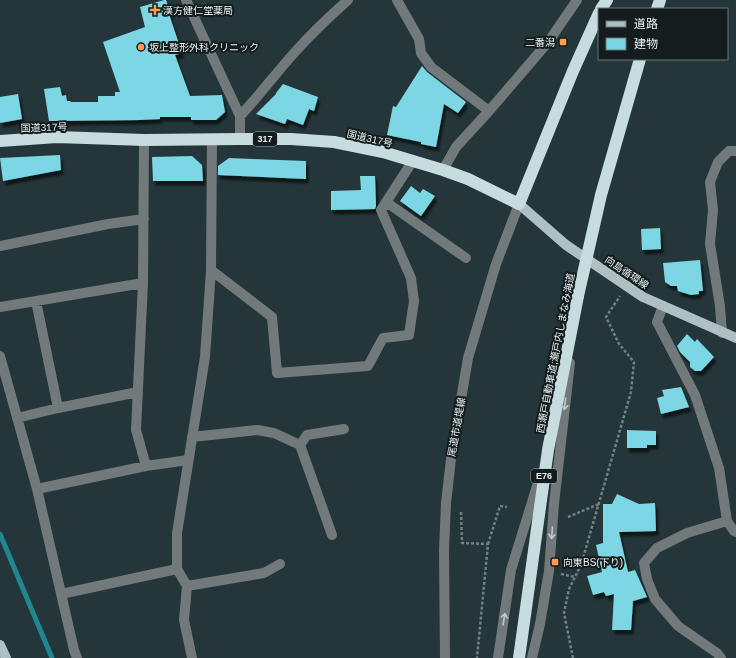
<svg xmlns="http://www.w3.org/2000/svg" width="736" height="658" font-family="Arial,'Noto Sans JP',sans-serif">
	<defs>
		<filter id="shadow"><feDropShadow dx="2.5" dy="4.5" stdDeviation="1" flood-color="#0009"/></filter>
	</defs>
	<rect width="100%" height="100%" fill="#243639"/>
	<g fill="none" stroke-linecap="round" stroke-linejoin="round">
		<path stroke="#228592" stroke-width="5" d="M0 534 52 658"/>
	</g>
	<path fill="#7bd6e3" filter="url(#shadow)" d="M164 0H166L171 14H169L182 53 175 55 190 96 222 95 225 112 216 120H191V117H160V119L140 120 49 121 44 89 60 87 62 96 66 95 67 101H70L71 102H98V96H115V92H120L103 42 145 27 140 7Z
		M422 66 427 72 466 102 458 113 444 104 436 147 421 144V142L387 135 393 106 396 107Z
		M283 84 318 97 314 111 309 109 303 125 287 119 285 124 256 114 276 94V93Z
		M18 94 22 119 0 123V97Z
		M60 155 61 170 3 181 0 158Z
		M192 156 202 165 203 181H153L152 157Z
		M229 158 306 161V179L218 175V166Z
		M360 176H375L376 206 375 209 331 210V191L361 190Z
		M411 186 420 193 423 189 435 196 421 216 400 201Z
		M660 228 661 249 642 250 641 229Z
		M700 260 703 291H699V294L691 295 678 291 677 286H671L665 282 663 263Z
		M687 334 695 342 697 339 714 357 701 371H695L690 367V362L680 352 677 346Z
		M681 387 689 407 661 414 657 398 664 396 662 390Z
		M627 430 656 431V445H647V448H627Z
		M617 494 639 504 655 503 656 531 619 532 628 572 635 570 647 597 633 601 631 630H612L614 594 606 596 604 592 593 595 587 576 602 572 596 545 603 543V504H612Z"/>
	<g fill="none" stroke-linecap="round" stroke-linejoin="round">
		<path stroke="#718082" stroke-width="2.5" stroke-dasharray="3 2" stroke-linecap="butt" d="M461 512 462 543 488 544 477 658
			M568 517 599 504
			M488 544 500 506 507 507
			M561 574 575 577
			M573 658 564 613 569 589 581 565 631 392 634 362 619 344 606 317 620 296"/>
		<path stroke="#71797b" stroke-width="10" d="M186 0 240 116
			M397 0 419 39 421 53 431 67 489 111
			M240 139V116C259 96 276 73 295 52 311 34 330 16 348 0
			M144 140 143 283 136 430 146 466
			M443 170 456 147 489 111 549 41 577 0
			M386 202 466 258
			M0 246 108 224 144 219
			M211 270 272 317 277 373 368 366 383 338 409 335 414 301 411 278 381 210 412 162
			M36 301 58 408
			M663 306 657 322 695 395 719 468 727 521 734 531 736 532
			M0 307 143 283
			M722 333 720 306 710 244 713 210 710 182 718 162 729 151H736
			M0 356 37 489 74 650 77 658
			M17 418 58 408 138 392
			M192 437 257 430 274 433 300 445 332 535
			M300 445 307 435 344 429
			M37 489 146 466 188 460
			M177 569V533L205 357 211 270 212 140
			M187 586 184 620 192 658
			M61 594 177 569 187 586 264 573 280 564
			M445 658 444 550 446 503 451 459 468 358 496 264 519 204
			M498 658 511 570 541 473
			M532 658 540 624 549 571 554 504 570 363
			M721 658 717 653 678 626 655 599 647 579 644 563 657 548 687 533 727 521"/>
		<path stroke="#aec0c3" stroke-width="10" d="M519 204 566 245 643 297 736 338
			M0 645 6 658"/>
		<path stroke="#c6dcdf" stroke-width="12" d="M601 9 607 0
			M657 9 660 0
			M0 141 57 137 144 140 240 139H291L334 142 383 152 443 170 468 179 519 204 573 71 599 13
			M519 658 548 450 578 296"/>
		<path stroke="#c6dcdf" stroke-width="12" d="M578 296 601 195 640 59"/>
	</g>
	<defs><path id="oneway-shaft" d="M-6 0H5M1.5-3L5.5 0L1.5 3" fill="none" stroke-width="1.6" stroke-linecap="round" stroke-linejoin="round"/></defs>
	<g stroke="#bec8ca">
		<use href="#oneway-shaft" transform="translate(565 404) rotate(97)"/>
		<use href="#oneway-shaft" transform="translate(552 533) rotate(94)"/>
		<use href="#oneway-shaft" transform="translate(504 619) rotate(-81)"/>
	</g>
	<g fill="#fb9e51" stroke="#141c1d" stroke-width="1.5">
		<path d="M153 4h4v4h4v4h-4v4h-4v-4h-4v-4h4z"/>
		<rect x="559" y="38" width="8" height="8" rx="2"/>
		<circle cx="141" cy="47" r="4"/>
		<rect x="551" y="558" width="8" height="8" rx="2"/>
	</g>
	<g text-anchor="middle" stroke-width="4" stroke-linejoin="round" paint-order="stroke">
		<g fill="#141c1d" stroke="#a8b2b4" stroke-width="1">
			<rect x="253" y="132" width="24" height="14" rx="3"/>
			<rect x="531" y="469" width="26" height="14" rx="3"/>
		</g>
		<g font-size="9" font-weight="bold" fill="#e8f3f5">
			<text x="265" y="142">317</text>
			<text x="544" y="479">E76</text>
		</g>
		<g font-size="10" fill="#e8f3f5" stroke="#141c1d" text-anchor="start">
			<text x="163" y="14">漢方健仁堂薬局</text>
			<text x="555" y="46" text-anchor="end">二番潟</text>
			<text x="149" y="51">坂上整形外科クリニック</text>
			<text x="563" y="566">向東BS(下り)</text>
		</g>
		<g font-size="10" fill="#e8f3f5" stroke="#141c1d">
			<text transform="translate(44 127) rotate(-2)" y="4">国道317号</text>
			<text transform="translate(370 138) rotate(13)" y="4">国道317号</text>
			<text transform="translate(627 272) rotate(34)" y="4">向島循環線</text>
			<text transform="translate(555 353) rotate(-79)" y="4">西瀬戸自動車道;瀬戸内しまなみ海道</text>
			<text transform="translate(456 427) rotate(-80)" y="4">尾道市道堤線</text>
		</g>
	</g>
	<rect x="598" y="8" width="130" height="52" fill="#141c1d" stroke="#697273"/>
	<rect x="606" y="21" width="20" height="6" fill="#aec0c3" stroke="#697273"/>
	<text x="634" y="28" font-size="12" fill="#e8f3f5">道路</text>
	<rect x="606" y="38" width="20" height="12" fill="#7bd6e3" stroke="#697273"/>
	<text x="634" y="48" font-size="12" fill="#e8f3f5">建物</text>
</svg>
